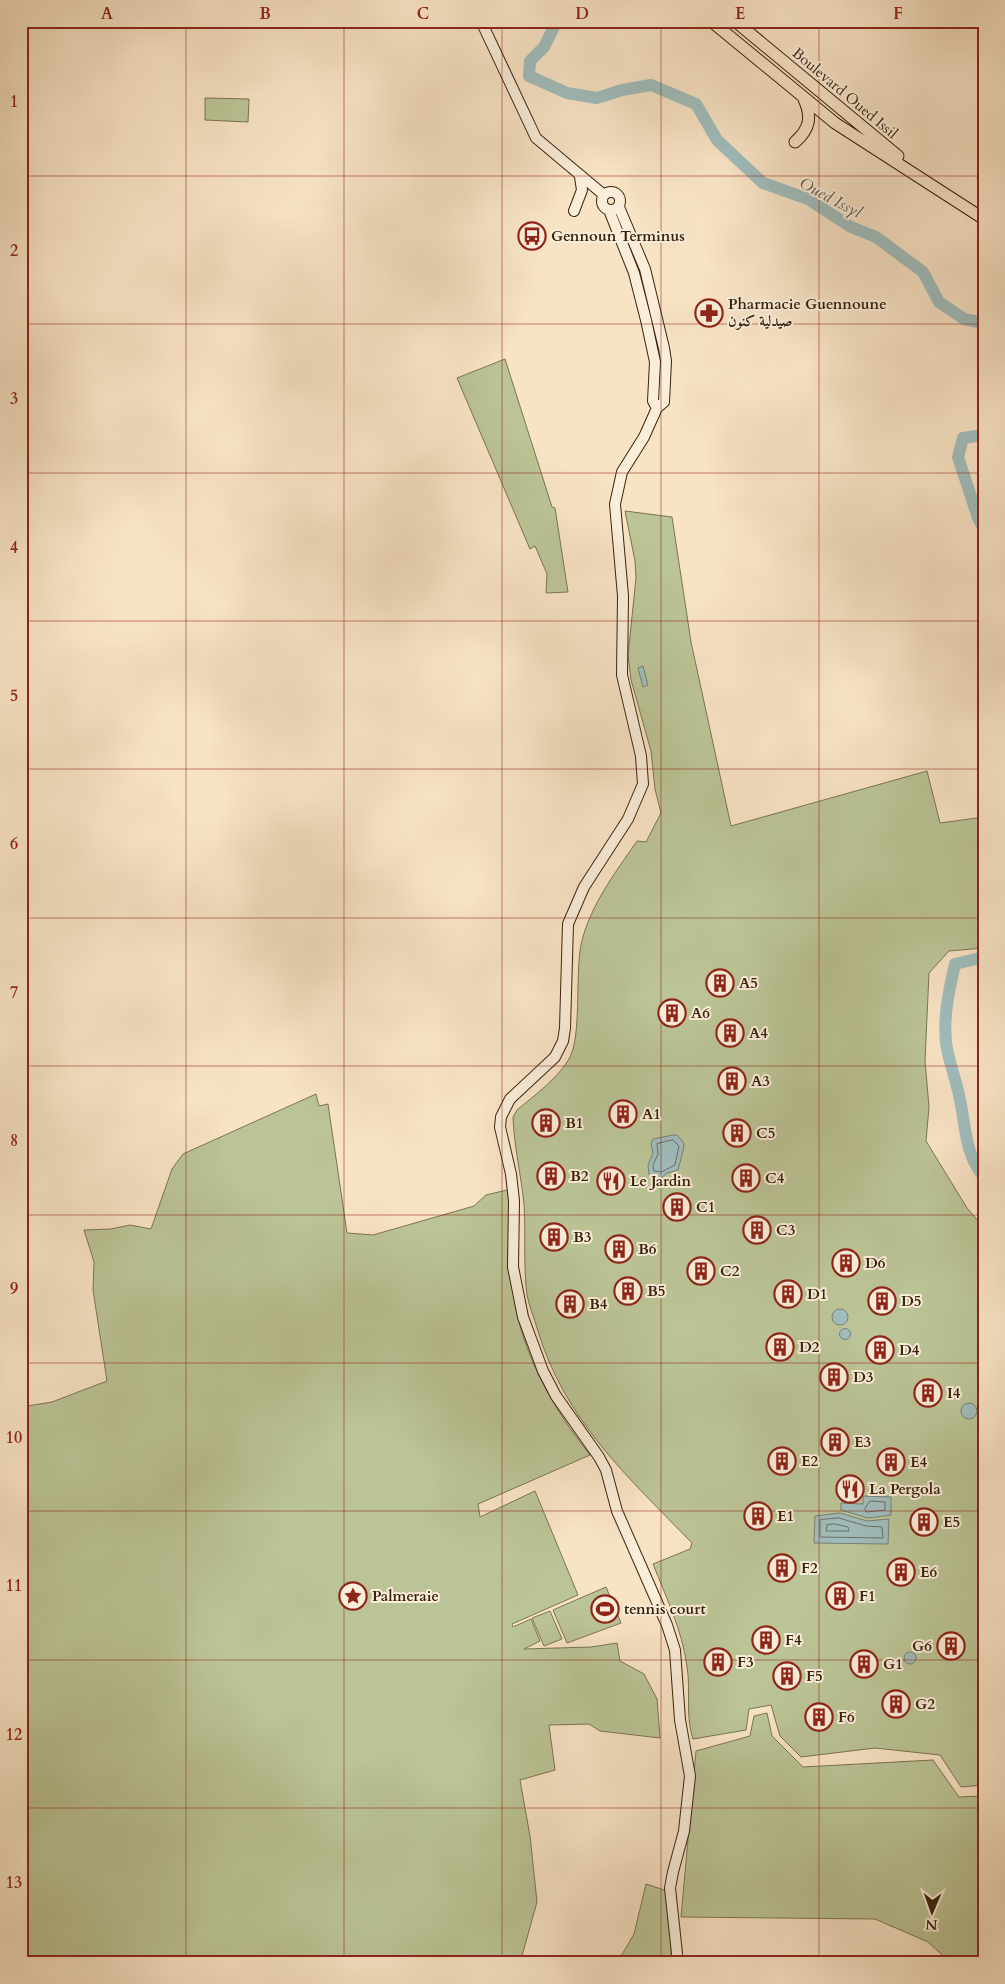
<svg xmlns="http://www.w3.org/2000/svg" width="1005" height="1984" font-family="Cardo,Amiri,serif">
	<rect width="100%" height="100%" fill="#f8e3c5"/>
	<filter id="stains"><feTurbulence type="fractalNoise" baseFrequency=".004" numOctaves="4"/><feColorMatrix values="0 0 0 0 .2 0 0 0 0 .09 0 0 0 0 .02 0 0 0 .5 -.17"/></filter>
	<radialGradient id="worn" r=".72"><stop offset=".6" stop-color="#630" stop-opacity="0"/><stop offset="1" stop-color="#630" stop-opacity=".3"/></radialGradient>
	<path fill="#bbc496" stroke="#7a7451" d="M205 98 249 99 248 122 205 120Z
		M505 359 552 507 555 508 568 592 546 593 547 574 535 546 530 549 457 378Z
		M625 511 672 517 691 642 731 826 927 771 940 823 984 817V948L949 951 929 973 925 1061 929 1107 926 1141 967 1208 984 1228V1785L961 1787 940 1755 875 1748 801 1757 780 1736 771 1705 749 1709 746 1730 693 1739C685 1715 691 1691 687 1666 682 1630 666 1597 653 1564L690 1549 692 1543C628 1477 564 1420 537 1328 534 1317 529 1306 527 1295 523 1264 526 1234 524 1204 521 1175 514 1146 513 1117L517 1110C535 1095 557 1079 569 1059 582 1037 575 974 581 945 589 907 615 873 637 841L646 842 661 813 655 789 651 751 631 680 628 655 636 578 635 561Z
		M316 1094 319 1106 328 1104 347 1233 373 1235 474 1206 486 1195 511 1189C512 1222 509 1258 513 1291 521 1353 552 1407 590 1455L478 1504 480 1517 535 1491 578 1595 512 1624 513 1627 531 1619 540 1641 524 1649 591 1647 617 1643 620 1661 644 1674 657 1699 660 1738 600 1731 589 1724 549 1725 555 1770 520 1780 530 1836 537 1902 520 1963H21V1407L52 1402 107 1381 93 1290 94 1262 84 1230 111 1229 130 1225 151 1229 172 1169 183 1154Z
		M606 1587 621 1623 567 1643 553 1610Z
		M550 1611 562 1639 544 1646 532 1618Z
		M767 1713 772 1736 803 1767 933 1760 959 1797 984 1796V1963H951L928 1942 875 1919 681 1917 696 1751 750 1736 754 1716Z
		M646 1884 667 1891 672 1963H617L634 1934Z"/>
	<path fill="#a0bdbd" stroke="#777f76" d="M643 666 648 685 643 687 638 668Z
		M673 1135H677L683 1142 684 1147 678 1170 667 1173 660 1179 649 1175 648 1165 653 1153 651 1144 653 1139Z
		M832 1317a8 8 0 1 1 16 0a8 8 0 1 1-16 0Z
		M839.5 1334a5.5 5.5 0 1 1 11 0a5.5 5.5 0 1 1-11 0Z
		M961 1411a8 8 0 1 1 16 0a8 8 0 1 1-16 0Z
		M863 1496 891 1497V1515L868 1518 841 1510V1503L863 1504Z
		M840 1513 867 1521 889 1519 888 1544 814 1543 815 1516Z
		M904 1658a6 6 0 1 1 12 0a6 6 0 1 1-12 0Z"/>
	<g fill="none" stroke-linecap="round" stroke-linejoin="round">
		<path stroke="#6c7064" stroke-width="1" d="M673 1140 679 1146 675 1165 661 1172 654 1171 653 1165 658 1154 657 1144Z
			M870 1501 885 1502V1510L866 1512 865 1509Z
			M839 1518 866 1526 882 1527 883 1538 820 1537V1520Z
			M835 1524 848 1527 849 1531H826L827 1525Z"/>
		<path stroke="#a0bdbd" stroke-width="12" d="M557 21 544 47 530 61 529 76 567 93 597 98 622 90 651 85 696 104 717 140 763 183 808 199 851 227 876 237 923 272 939 302 964 319 984 323
			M984 435 963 438 958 457 978 518 984 529
			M984 957 955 964C949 990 942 1022 947 1049 951 1068 958 1086 961 1105 966 1132 966 1155 984 1177"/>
		<g stroke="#39230c" stroke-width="12">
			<path id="secondary" d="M481 21 536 138 604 195
				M602 201a9 9 0 1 1 18 0a9 9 0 1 1-18 0Z
				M619 207 645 269 664 348 666 361 664 402 657 408 644 437 622 472 615 504 623 596 622 675 641 756 643 784 628 819 584 887 568 924 565 1028 563 1041 555 1057 510 1099 501 1117 500 1127 511 1174 514 1201 513 1267 523 1317 543 1371 556 1396 599 1457 606 1470 617 1511 667 1625 675 1650 680 1720 690 1776 684 1831 673 1872 670 1888 678 1963
				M609 210 634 273 646 320 655 362 653 401 657 408
				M574 211 582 190 580 177"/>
		</g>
		<g stroke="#39230c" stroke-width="13">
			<path id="primary" d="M711 21 835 123 984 219
				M735 21 898 156
				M795 142C810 129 812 117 804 99"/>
		</g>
		<use href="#secondary" stroke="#faedd9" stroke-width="10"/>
		<use href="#primary" stroke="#f8e3c5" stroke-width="11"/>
	</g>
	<path fill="none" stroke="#8f2418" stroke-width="1" stroke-opacity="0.55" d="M186 21V1963M344 21V1963M502 21V1963M661 21V1963M819 21V1963M21 176H984M21 324H984M21 473H984M21 621H984M21 769H984M21 918H984M21 1066H984M21 1215H984M21 1363H984M21 1511H984M21 1660H984M21 1808H984"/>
	<defs>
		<g id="bus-ring" transform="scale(1.4375)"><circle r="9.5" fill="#faedd9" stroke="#8f2418" stroke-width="1.5"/><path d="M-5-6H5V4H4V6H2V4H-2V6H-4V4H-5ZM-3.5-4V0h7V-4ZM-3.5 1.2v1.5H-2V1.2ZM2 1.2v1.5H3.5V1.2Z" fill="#8f2418"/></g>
		<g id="pharmacy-ring" transform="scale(1.4375)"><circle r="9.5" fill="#faedd9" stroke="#8f2418" stroke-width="1.5"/><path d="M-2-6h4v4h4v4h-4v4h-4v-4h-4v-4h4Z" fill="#8f2418"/></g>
		<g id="building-ring" transform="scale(1.4375)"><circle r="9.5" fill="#faedd9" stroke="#8f2418" stroke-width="1.5"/><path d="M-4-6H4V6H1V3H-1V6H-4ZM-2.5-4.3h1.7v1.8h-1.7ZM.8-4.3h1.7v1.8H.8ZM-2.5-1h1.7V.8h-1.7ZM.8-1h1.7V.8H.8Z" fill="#8f2418"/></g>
		<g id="restaurant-ring" transform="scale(1.4375)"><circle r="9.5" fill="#faedd9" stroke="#8f2418" stroke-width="1.5"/><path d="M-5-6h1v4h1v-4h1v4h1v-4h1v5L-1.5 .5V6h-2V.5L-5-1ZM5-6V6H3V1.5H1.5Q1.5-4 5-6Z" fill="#8f2418"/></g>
		<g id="sight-ring" transform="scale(1.4375)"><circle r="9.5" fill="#faedd9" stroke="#8f2418" stroke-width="1.5"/><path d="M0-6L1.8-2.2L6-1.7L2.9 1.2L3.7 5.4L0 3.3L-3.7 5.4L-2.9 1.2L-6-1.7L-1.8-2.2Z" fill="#8f2418"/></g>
		<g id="stadium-ring" transform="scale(1.4375)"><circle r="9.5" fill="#faedd9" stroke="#8f2418" stroke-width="1.5"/><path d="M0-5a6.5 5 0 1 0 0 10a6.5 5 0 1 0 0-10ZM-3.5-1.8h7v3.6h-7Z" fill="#8f2418"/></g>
	</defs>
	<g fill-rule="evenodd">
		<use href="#bus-ring" x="532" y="236"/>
		<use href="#pharmacy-ring" x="709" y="313"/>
		<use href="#building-ring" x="720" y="983"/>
		<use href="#building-ring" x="672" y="1013"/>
		<use href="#building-ring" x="730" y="1033"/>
		<use href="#building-ring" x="732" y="1081"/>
		<use href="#building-ring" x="623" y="1114"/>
		<use href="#building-ring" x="546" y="1123"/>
		<use href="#building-ring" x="737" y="1133"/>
		<use href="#building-ring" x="551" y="1176"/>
		<use href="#building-ring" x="746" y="1178"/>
		<use href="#restaurant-ring" x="611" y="1181"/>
		<use href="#building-ring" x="677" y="1207"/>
		<use href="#building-ring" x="757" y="1230"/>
		<use href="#building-ring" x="554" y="1237"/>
		<use href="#building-ring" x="619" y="1249"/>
		<use href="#building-ring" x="846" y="1263"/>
		<use href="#building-ring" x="701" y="1271"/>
		<use href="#building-ring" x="628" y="1291"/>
		<use href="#building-ring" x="788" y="1294"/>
		<use href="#building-ring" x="882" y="1301"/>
		<use href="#building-ring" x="570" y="1304"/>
		<use href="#building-ring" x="780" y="1347"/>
		<use href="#building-ring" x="880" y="1350"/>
		<use href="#building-ring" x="834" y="1377"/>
		<use href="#building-ring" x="928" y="1393"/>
		<use href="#building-ring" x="835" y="1442"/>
		<use href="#building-ring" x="782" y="1461"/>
		<use href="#building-ring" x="891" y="1462"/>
		<use href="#restaurant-ring" x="850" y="1489"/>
		<use href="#building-ring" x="758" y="1516"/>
		<use href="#building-ring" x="924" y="1522"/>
		<use href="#building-ring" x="782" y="1568"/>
		<use href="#building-ring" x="901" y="1572"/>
		<use href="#sight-ring" x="353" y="1596"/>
		<use href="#building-ring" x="840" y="1596"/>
		<use href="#stadium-ring" x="605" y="1609"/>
		<use href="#building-ring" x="766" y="1640"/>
		<use href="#building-ring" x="951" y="1646"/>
		<use href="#building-ring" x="718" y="1662"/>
		<use href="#building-ring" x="864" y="1664"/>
		<use href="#building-ring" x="787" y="1676"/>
		<use href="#building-ring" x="896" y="1704"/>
		<use href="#building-ring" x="819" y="1717"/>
	</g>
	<g text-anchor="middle" stroke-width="4" stroke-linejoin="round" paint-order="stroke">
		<g font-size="15" fill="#39230c" stroke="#faedd9">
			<text transform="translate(845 93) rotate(40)" y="5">Boulevard Oued Issil</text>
		</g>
		<g font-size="15" font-weight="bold" fill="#39230c" stroke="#faedd9" text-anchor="start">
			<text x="551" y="241">Gennoun Terminus</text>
			<text x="728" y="309">Pharmacie Guennoune<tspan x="728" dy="17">صيدلية كنون</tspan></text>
			<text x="739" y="988">A5</text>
			<text x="691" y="1018">A6</text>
			<text x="749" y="1038">A4</text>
			<text x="751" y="1086">A3</text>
			<text x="642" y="1119">A1</text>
			<text x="565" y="1128">B1</text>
			<text x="756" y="1138">C5</text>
			<text x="570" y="1181">B2</text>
			<text x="765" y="1183">C4</text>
			<text x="630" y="1186">Le Jardin</text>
			<text x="696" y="1212">C1</text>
			<text x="776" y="1235">C3</text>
			<text x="573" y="1242">B3</text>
			<text x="638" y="1254">B6</text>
			<text x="865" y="1268">D6</text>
			<text x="720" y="1276">C2</text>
			<text x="647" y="1296">B5</text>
			<text x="807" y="1299">D1</text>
			<text x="901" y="1306">D5</text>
			<text x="589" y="1309">B4</text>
			<text x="799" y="1352">D2</text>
			<text x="899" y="1355">D4</text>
			<text x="853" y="1382">D3</text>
			<text x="947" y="1398">I4</text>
			<text x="854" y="1447">E3</text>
			<text x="801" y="1466">E2</text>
			<text x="910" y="1467">E4</text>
			<text x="869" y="1494">La Pergola</text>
			<text x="777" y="1521">E1</text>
			<text x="943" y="1527">E5</text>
			<text x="801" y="1573">F2</text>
			<text x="920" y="1577">E6</text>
			<text x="372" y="1601">Palmeraie</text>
			<text x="859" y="1601">F1</text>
			<text x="624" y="1614">tennis court</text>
			<text x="785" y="1645">F4</text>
			<text x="932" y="1651" text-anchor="end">G6</text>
			<text x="737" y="1667">F3</text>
			<text x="883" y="1669">G1</text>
			<text x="806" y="1681">F5</text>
			<text x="915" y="1709">G2</text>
			<text x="838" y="1722">F6</text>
		</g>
		<g font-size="16" font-style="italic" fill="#585141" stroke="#faedd9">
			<text transform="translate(831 197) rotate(28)" y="6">Oued Issyl</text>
		</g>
	</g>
	<rect width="1005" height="1984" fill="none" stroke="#f8e3c5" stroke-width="55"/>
	<g transform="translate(932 1912) rotate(182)" stroke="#faedd9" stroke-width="4" paint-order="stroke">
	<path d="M0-4L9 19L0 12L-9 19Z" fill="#39230c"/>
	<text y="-8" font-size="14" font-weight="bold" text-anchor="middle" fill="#39230c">N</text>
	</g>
	<rect x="28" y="28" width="950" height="1928" fill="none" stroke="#8f2418" stroke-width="2"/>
	<g font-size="16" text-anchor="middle" font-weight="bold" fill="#8f2418">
		<text x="107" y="19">A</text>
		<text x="265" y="19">B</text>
		<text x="423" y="19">C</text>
		<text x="582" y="19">D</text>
		<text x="740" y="19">E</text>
		<text x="898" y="19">F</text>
		<text x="14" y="107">1</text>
		<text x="14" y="256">2</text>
		<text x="14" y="404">3</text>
		<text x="14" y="553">4</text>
		<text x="14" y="701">5</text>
		<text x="14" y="849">6</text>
		<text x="14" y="998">7</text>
		<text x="14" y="1146">8</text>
		<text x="14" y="1294">9</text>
		<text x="14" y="1443">10</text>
		<text x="14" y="1591">11</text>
		<text x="14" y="1740">12</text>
		<text x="14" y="1888">13</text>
	</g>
	<rect width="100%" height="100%" filter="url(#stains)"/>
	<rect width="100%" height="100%" fill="url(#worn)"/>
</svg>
